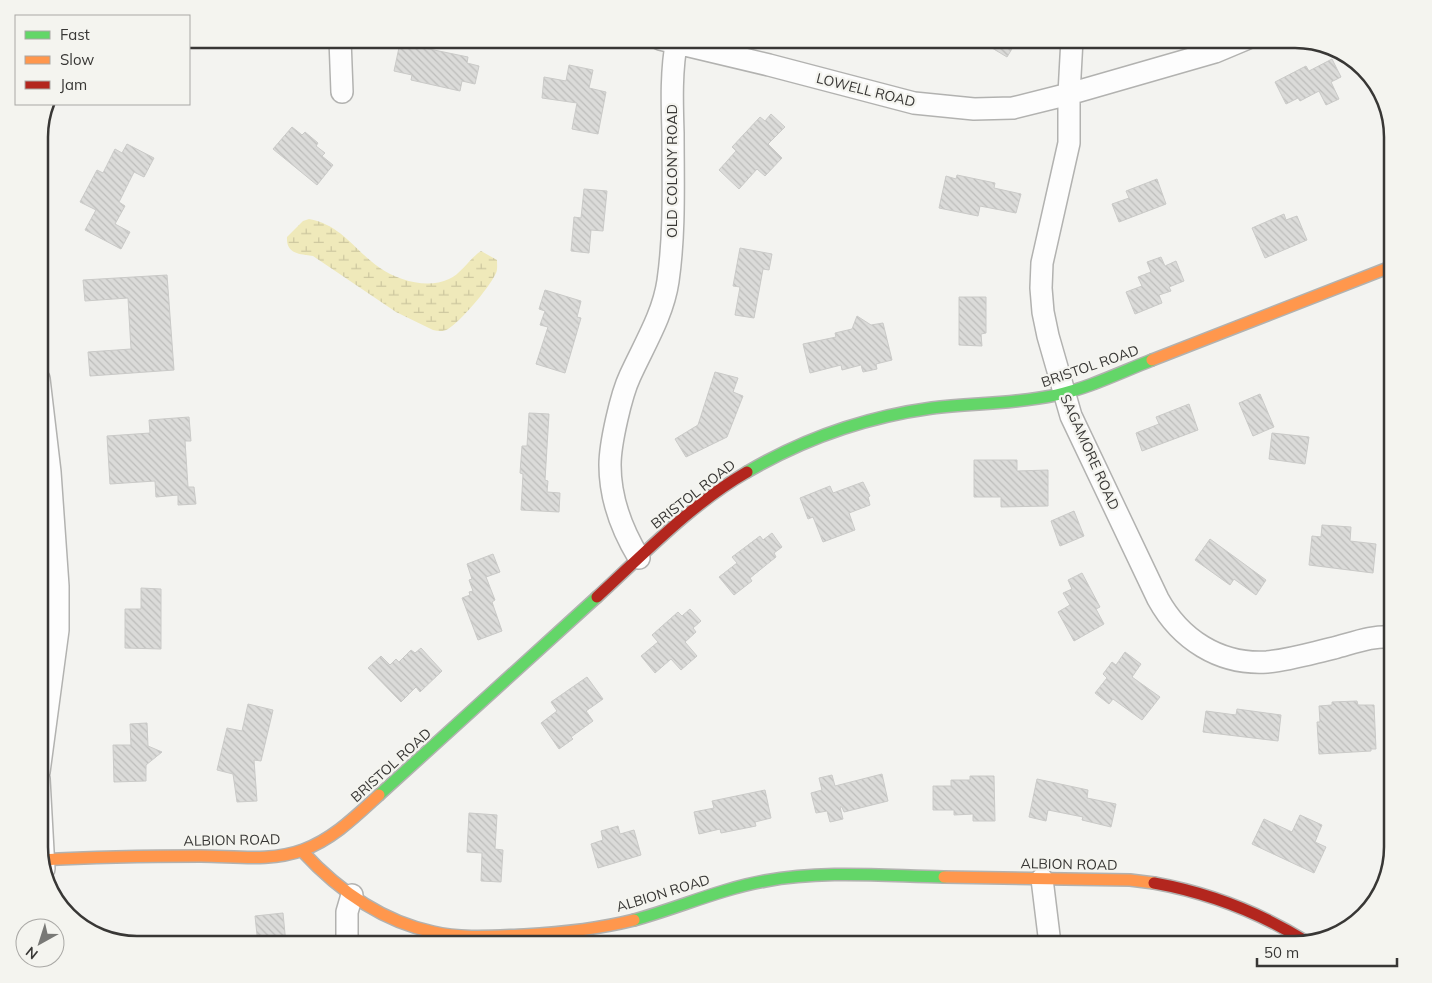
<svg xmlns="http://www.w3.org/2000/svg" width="1432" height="983" font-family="Mulish,sans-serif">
	<defs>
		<pattern id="wetland-marsh" width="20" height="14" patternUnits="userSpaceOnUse" patternTransform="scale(1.25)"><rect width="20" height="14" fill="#efe9ba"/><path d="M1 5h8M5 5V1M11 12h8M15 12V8" fill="none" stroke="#cec8a0"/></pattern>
		<pattern id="building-back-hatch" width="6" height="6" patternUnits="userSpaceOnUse" patternTransform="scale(1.25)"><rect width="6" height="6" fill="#dbdbd9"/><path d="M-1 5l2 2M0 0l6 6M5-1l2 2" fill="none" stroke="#bdbdbb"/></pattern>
	</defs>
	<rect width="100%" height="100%" fill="#f3f3f0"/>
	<path fill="url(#wetland-marsh)" d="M309 219C342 225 356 252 380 268 399 281 428 289 449 279 461 274 469 259 481 251L497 260C497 265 498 271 495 275 488 289 461 321 448 329 443 332 438 331 433 330L396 312 313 256C299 254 286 254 287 237L303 221Z"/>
	<path fill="url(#building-back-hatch)" stroke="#cacac8" d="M977 39H1018L1007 57Z
		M400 43 468 57 467 63 479 66 475 84 462 81 460 91 411 80 412 75 394 71Z
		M1332 59 1341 77 1331 82 1339 99 1326 105 1319 91 1300 101 1298 98 1286 104 1275 82 1306 66 1309 71Z
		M569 65 593 70 589 88 606 92 598 134 572 129 577 103 542 98 544 77 566 81Z
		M771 114 785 127 768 144 782 158 765 176 757 169 739 189 719 170 736 151 732 147 760 117 765 121Z
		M292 127 302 135 305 132 318 143 316 146 325 153 322 156 333 165 317 185 273 149Z
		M127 144 154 158 144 177 134 172 119 202 125 206 115 224 130 232 121 249 85 230 96 210 80 202 97 170 103 173 115 149 122 153Z
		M957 175 995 183 994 188 1021 194 1016 213 980 206 978 216 939 208 946 176 956 179Z
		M1157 179 1166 204 1119 222 1112 204 1129 198 1126 191Z
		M584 189 607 191 603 231 591 230 589 253 571 251 574 217 581 218Z
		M1284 214 1286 220 1297 216 1307 240 1265 258 1252 228Z
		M740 248 772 254 769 270 763 269 754 318 735 315 740 287 733 286Z
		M1161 257 1165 266 1176 261 1184 281 1169 287 1171 291 1159 295 1162 303 1135 314 1126 292 1142 286 1138 277 1151 272 1147 262Z
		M167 275 174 370 90 376 88 352 131 349 128 298 85 301 83 280Z
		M545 290 581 301 577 317 581 318 565 373 536 364 548 327 540 325 545 311 539 309Z
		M959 297H986V333L981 334 982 346 959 345Z
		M857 316 871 325 883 323 892 360 876 364 877 369 863 372 861 365 842 370 841 365 810 373 803 344 836 337 835 333 852 329Z
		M715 372 738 378 733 392 743 396 727 437 686 457 675 439 698 425Z
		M1260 394 1274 427 1253 436 1239 403Z
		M1189 404 1198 430 1142 451 1136 433 1159 424 1156 417Z
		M529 413 549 414 545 480 548 481 547 492 560 493 559 512 521 510 523 474 520 473 522 446H527Z
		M189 417 191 441H185L188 487H194L196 504 178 505V495L156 497 155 481 110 484 107 436 150 433 149 420Z
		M1272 433 1309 437 1305 464 1269 459Z
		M974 460H1017V471L1048 470V506L1001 507V497H974Z
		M863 482 870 496 868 497 870 505 849 513 855 530 823 542 813 517 808 519 800 498 830 486 833 493Z
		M1074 511 1084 536 1060 546 1051 521Z
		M1322 525 1351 527 1350 541 1376 544 1373 573 1309 565 1312 536 1321 537Z
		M772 533 782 547 774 553 776 557 750 578 752 581 734 595 719 577 737 563 732 557 760 536 763 540Z
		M1210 539 1266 580 1256 595 1234 579 1230 585 1195 560Z
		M493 554 500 572 486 577 495 600 492 602 502 631 478 640 462 598 470 595 469 592 473 591 469 580 472 579 467 564Z
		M1082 573 1100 607 1096 609 1104 624 1074 641 1058 612 1070 605 1063 593 1072 589 1068 580Z
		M141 588 161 589V649L125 648V609H141Z
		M690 609 701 621 693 628 696 632 685 642 697 656 681 670 671 659 655 673 641 656 658 642 652 635 678 612 682 616Z
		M421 648 442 671 420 692 416 687 401 702 368 668 381 656 390 665 396 659 399 662 411 650 415 653Z
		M1125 652 1141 664 1132 677 1160 697 1142 720 1113 699 1109 704 1095 693 1107 678 1103 674 1112 662 1116 665Z
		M587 677 603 699 586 711 593 721 571 737 573 739 559 749 541 723 557 711 551 702Z
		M1357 701 1358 705H1374L1376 749H1371V751L1319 754 1317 722H1320L1319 706 1332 705V702Z
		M248 704 273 710 261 761 254 760 257 801 237 802 233 774 217 770 227 728 242 731Z
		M1237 709 1281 715 1278 741 1203 732 1206 711 1236 715Z
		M147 723 148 746 162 752 146 765V781L114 782 113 745H131L130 724Z
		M882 774 888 801 844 812 842 807H840L843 819 830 822 827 811 816 813 811 793 822 790 819 778 832 775 835 786Z
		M970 776H994L995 821H973V814L954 815V810H933V786H951V780H970Z
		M1037 779 1088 790 1087 798 1116 804 1111 827 1082 820 1083 817 1048 810 1046 821 1029 817Z
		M765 790 771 818 755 822 756 826 721 833 720 829 699 834 694 812 714 808 712 801Z
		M469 813 497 815 495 849 503 850 501 882 481 881 482 853 467 852Z
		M1300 815 1322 825 1315 842 1326 847 1314 873 1252 844 1264 819 1292 832Z
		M618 826 620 834 634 830 641 855 598 868 591 844 603 840 601 831Z
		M283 913 286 944H258L255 916Z"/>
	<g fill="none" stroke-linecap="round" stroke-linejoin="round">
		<g stroke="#b2b2b0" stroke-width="24">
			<path id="street" d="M340 39 342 92
				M660 39 769 65 914 103 974 109 1013 108 1069 94 1215 52 1246 39
				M1072 39 1069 94V143L1042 263 1041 288 1043 312 1048 336 1071 416 1158 599C1180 639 1219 665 1267 662 1289 660 1312 653 1334 648 1353 643 1373 635 1393 637
				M39 379 50 472 58 586V630L39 772
				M639 558C622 530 610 498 610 465 610 444 621 395 630 376 644 345 663 315 668 281 675 232 673 183 673 133 672 102 671 70 677 39
				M39 779 44 869
				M1042 879 1050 944
				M347 944V912L352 895"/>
		</g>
		<g stroke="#b2b2b0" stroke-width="14">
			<path id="fast" d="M747 472C805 438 866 417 932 408 973 403 1015 404 1056 395 1089 388 1121 372 1152 360
				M379 795 597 597
				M634 920C678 908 720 889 765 881 824 870 885 876 944 877"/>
		</g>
		<g stroke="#b2b2b0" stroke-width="14">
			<path id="slow" d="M1152 360 1393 266
				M302 851C337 889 381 921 433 932 463 939 495 936 524 935 561 933 598 929 634 920
				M41 860C94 857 147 856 201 856 234 856 271 862 303 850 333 839 356 816 379 795
				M944 877 1130 880 1154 883"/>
		</g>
		<g stroke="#b2b2b0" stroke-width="14">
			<path id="jam" d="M597 597C644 554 691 504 747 472
				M1154 883C1210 893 1259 912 1307 942"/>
		</g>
		<use href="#street" stroke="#fdfdfd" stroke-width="21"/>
		<use href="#fast" stroke="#63d668" stroke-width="11"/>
		<use href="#slow" stroke="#ff974d" stroke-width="11"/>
		<use href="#jam" stroke="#b3261e" stroke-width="11"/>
	</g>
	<g text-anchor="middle" stroke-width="4.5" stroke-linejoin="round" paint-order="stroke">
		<g font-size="14" fill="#383735" stroke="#f4f4ef">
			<text transform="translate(866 90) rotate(14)" y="5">LOWELL ROAD</text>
			<text transform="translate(672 171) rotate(-90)" y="5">OLD COLONY ROAD</text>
			<text transform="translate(1090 366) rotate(-19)" y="5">BRISTOL ROAD</text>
			<text transform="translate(1090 452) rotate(66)" y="5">SAGAMORE ROAD</text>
			<text transform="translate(693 494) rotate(-38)" y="5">BRISTOL ROAD</text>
			<text transform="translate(391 765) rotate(-42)" y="5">BRISTOL ROAD</text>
			<text transform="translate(232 840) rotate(-1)" y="5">ALBION ROAD</text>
			<text transform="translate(1069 864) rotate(1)" y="5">ALBION ROAD</text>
			<text transform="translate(663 893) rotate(-17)" y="5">ALBION ROAD</text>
		</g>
	</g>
	<path d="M0 0H1432V983H0ZM137 48H1295A89 89 0 0 1 1384 137V847A89 89 0 0 1 1295 936H137A89 89 0 0 1 48 847V137A89 89 0 0 1 137 48Z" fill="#f4f4ef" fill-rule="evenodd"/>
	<path fill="none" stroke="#383735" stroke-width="2.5" d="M137 48H1295A89 89 0 0 1 1384 137V847A89 89 0 0 1 1295 936H137A89 89 0 0 1 48 847V137A89 89 0 0 1 137 48Z"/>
	<rect x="15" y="15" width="175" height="90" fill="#f4f4ef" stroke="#a9a8a5"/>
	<rect x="25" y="31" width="25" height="8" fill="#63d668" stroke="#a9a8a5"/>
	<text x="60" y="40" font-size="15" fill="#383735">Fast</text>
	<rect x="25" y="56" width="25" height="8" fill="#ff974d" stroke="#a9a8a5"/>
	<text x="60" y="65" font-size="15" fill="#383735">Slow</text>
	<rect x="25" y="81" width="25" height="8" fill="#b3261e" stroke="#a9a8a5"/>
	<text x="60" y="90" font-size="15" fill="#383735">Jam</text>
	<g transform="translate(40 943) rotate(219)"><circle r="24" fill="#f4f4ef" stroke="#a9a8a5"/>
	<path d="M0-4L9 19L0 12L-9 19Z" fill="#797976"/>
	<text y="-8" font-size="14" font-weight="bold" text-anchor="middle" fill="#383735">N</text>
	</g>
	<path d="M1257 958v8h140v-8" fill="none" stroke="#383735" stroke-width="2.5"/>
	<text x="1264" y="958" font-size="15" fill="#383735" stroke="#f4f4ef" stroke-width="4" paint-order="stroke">50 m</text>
</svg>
